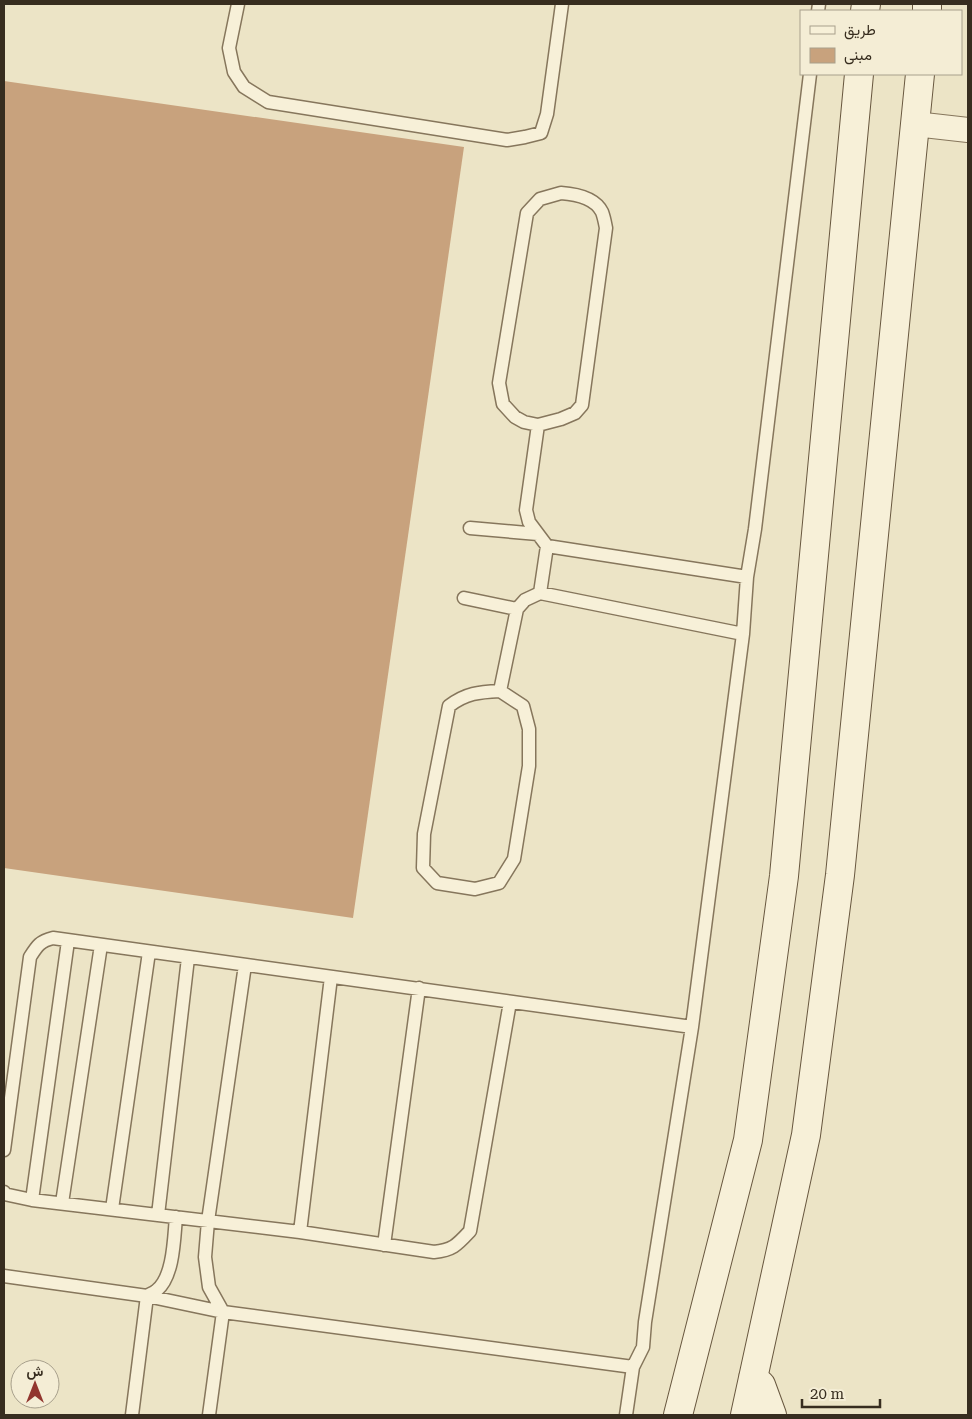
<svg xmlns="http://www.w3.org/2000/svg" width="972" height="1419" font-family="'Roboto Serif',Vazirmatn,serif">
	<rect width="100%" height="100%" fill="#ece4c6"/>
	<path fill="#c8a27d" d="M4 81 464 147 353 918 4 868Z"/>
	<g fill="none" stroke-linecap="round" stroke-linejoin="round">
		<g stroke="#86765c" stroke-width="15">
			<path id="lane" d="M238 4 229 48 234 72 244 87 268 102 507 140 525 137 541 133 547 114 562 4
				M818 11 819 4
				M561 193C575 194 595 198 602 212 604 217 605 223 606 228L582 405 575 413 561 419 538 425 524 422 515 417 503 404 499 383 527 213 540 199Z
				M538 425 526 510 529 522 547 546 747 577
				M470 528 538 534
				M540 593 547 546
				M464 598 517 609
				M500 691 523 706 529 729V766L514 859 499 883 475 889 437 883 423 868 424 834 449 706C466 693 479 692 500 691Z
				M500 691 517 609 525 600 540 593 743 634
				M245 965 208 1221 205 1257 209 1287 223 1312 633 1367 643 1347 645 1322 692 1027 743 634 747 577 755 529 810 74
				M4 1150 30 957C37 946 40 941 53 938L692 1027
				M4 1192V1194L32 1200 300 1232 434 1252C453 1250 457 1245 470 1231L510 1002
				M32 1200 68 941
				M62 1203 101 945
				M112 1209 149 952
				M158 1215 188 958
				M300 1232 331 977
				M384 1245 419 988
				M4 1276 147 1296C150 1294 155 1292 157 1290 174 1276 174 1237 176 1217
				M132 1415 147 1296 223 1312 209 1415
				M626 1415 633 1367"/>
		</g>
		<g stroke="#86765c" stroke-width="26">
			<path id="street" d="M915 124 968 130"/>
		</g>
		<g stroke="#68573f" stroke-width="30">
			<path id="secondary" d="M865 11 866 4
				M927 11V4
				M753 1378 761 1385 772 1415
				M678 1415 748 1140 784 876 859 74
				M745 1415 806 1135 840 875 920 74"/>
		</g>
		<use href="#lane" stroke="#f7f0d8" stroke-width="12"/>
		<use href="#street" stroke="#f7f0d8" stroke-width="24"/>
		<use href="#secondary" stroke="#f7f0d8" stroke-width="28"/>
	</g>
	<rect width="972" height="1419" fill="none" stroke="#372d1f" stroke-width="10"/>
	<rect x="800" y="10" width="162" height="65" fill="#f4edd5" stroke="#a8a08c"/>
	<rect x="810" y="26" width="25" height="8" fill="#f7f0d8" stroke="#a8a08c"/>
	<text x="844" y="35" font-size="15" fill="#372d1f">طريق</text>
	<rect x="810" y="48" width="25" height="15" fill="#c8a27d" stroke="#a8a08c"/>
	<text x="844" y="60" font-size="15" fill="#372d1f">مبنى</text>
	<g transform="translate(35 1384)"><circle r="24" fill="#f4edd5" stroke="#a8a08c"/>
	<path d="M0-4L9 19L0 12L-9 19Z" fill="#92362f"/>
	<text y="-8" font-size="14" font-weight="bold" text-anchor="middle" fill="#372d1f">ش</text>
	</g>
	<path d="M802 1399v8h78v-8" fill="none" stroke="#372d1f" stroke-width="2.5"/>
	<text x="810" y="1399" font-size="15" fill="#372d1f" stroke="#f4edd5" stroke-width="4" paint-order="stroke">20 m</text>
</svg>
